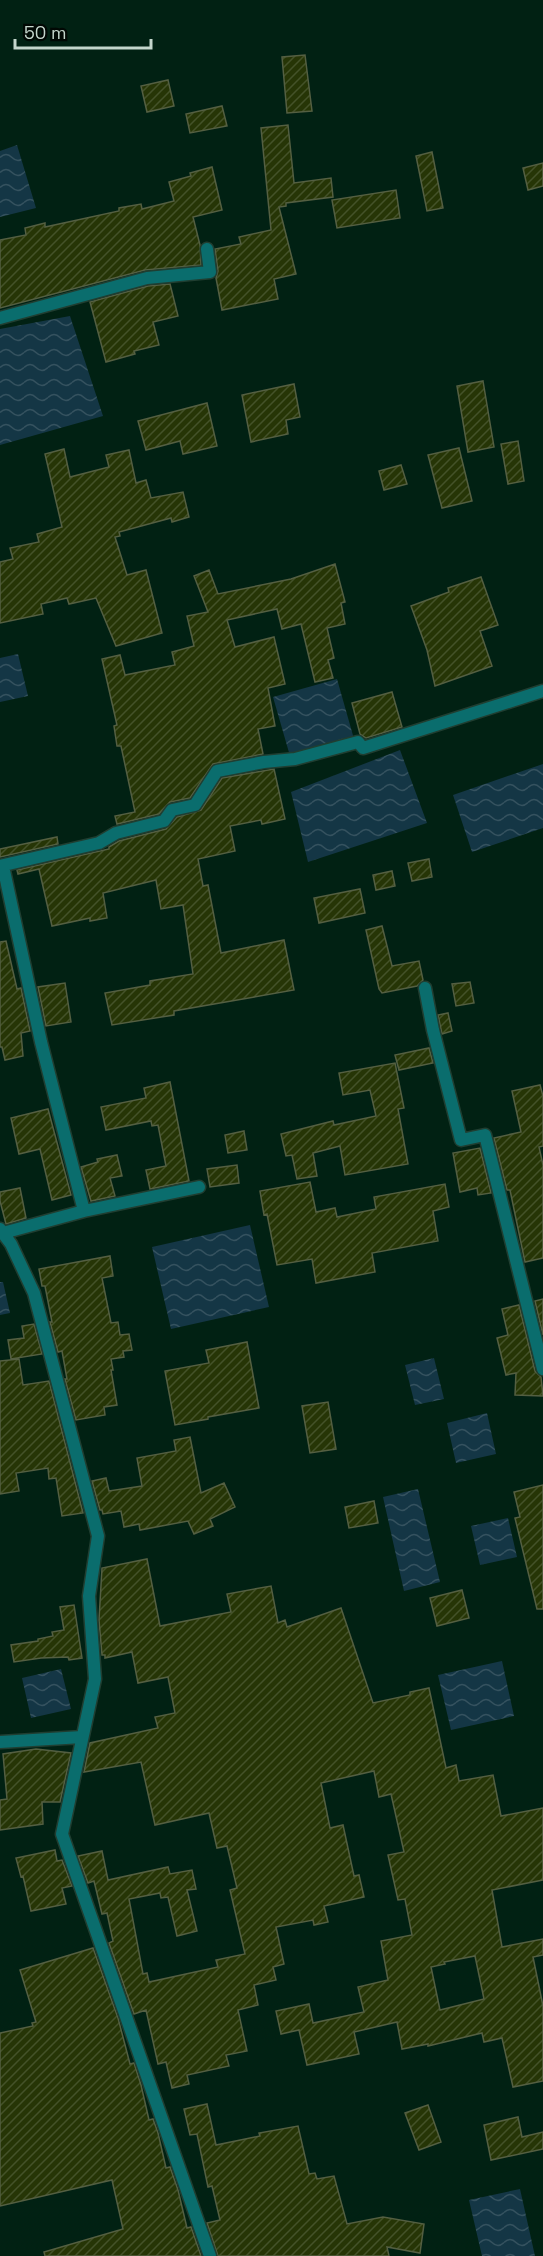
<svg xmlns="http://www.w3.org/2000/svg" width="543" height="2256" font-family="'Space Grotesk',sans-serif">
	<defs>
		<pattern id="water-waves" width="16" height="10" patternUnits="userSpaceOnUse" patternTransform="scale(1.5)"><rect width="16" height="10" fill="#143645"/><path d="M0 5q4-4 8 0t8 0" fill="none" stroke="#35525f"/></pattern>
		<pattern id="building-hatch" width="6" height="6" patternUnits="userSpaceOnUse" patternTransform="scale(1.5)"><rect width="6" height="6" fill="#263506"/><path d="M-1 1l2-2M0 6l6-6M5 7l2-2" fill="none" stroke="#445229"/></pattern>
	</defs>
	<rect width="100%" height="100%" fill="#012113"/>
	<path fill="url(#water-waves)" d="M17 145 36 208 0 217V151Z
		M70 316 103 416 0 445V329Z
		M18 654 28 696 0 702V658Z
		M337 679 354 739 290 756 273 697Z
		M400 750 427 823 308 862 291 792Z
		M543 764V828L472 852 453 795Z
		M250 1225 269 1307 171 1329 152 1247Z
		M0 1282H3L10 1313 0 1315Z
		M434 1358 444 1399 415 1405 405 1365Z
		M487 1413 496 1454 456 1463 447 1423Z
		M418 1489 440 1582 404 1591 383 1497Z
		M508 1518 517 1557 480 1565 471 1526Z
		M502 1661 514 1716 451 1730 438 1675Z
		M61 1669 71 1709 31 1718 22 1678Z
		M520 2189 535 2256H482L469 2200Z"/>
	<path fill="url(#building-hatch)" stroke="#545f42" stroke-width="1.5" fill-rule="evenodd" d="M305 55 312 111 287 113 282 57Z
		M168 80 174 106 147 112 141 86Z
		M222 106 227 126 190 133 186 114Z
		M288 125 294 183 331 178 333 197 286 203V206L279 207 296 274 274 279 278 299 222 310 216 278 218 271 215 249 241 244 239 237 271 230 261 128Z
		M432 152 443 208 427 211 416 156Z
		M543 163V186L528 190 523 168Z
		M212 167 222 210 193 217 200 245 201 265 145 270 0 308V240L26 235 25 228 45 223V227L119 211V208L141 204 142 209 174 201 169 182 191 176 190 173Z
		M396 190 400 218 337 228 332 200Z
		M170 284 178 316 153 322 159 345 134 351 135 354 106 362 90 302 148 286Z
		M483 381 494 447 468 452 457 386Z
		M294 384 300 417 286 420 288 434 251 442 242 395Z
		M207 403 217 446 183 454 180 441 146 450 138 421Z
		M518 441 524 481 508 484 501 444Z
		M459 448 472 501 442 508 428 455Z
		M64 449 70 477 109 467 106 455 129 450 136 483 146 480 151 498 183 492 189 517 172 522 171 518 119 532 120 536 115 537 127 575 146 570 162 633 116 646 96 598 69 604 67 598 41 604 43 614 0 623V562L13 559 10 548 39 542 37 534 62 527 45 454Z
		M401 465 407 484 384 490 379 471Z
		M335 564 345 602 341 603 345 624 327 628 334 658 328 660 333 678 315 682 301 624 282 629 277 609 227 620 235 647 274 637 285 684 268 688 275 726 258 729 263 754 213 764 190 798 170 802 159 814 117 824 115 816 135 812 121 746H117L114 726 117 725 102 659 120 655 125 675 175 665 172 652 194 646 187 616 208 612 194 576 209 570 218 594 291 579Z
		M481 577 498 625 480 631 492 666 435 686 427 650 411 606 449 592 448 588Z
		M392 692 402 727 366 738 360 734 352 703Z
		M274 769 285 819 262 824 261 820 230 826 235 851 198 859 203 886 208 885 221 953 284 940 294 990 174 1011V1015L112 1025 105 993 150 985V981L193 974 183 905 161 909 156 880 103 893 107 918 90 921V918L52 926 39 869 18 874 17 870 109 849V847L119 841 166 829 177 817 201 810 222 778Z
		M57 837 58 844 0 857V849Z
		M429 859 432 877 412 881 408 863Z
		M392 871 395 886 376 890 373 875Z
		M360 889 365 913 319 923 314 898Z
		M382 926 392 966 419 961 423 980 417 986 382 993 379 989 366 930Z
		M6 941 17 989 21 988 30 1031 21 1033 23 1056 5 1060 2 1047H0V942Z
		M470 982 474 1003 456 1006 452 984Z
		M65 983 71 1022 46 1026 38 987Z
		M448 1013 452 1031 442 1034 438 1015Z
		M429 1048 433 1063 399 1070 395 1055Z
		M395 1063 404 1108 398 1109 408 1164 345 1175 340 1146 313 1153 317 1176 297 1179 292 1155 286 1156 281 1134 333 1121 334 1125 376 1116 370 1090 343 1095 339 1073Z
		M170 1082 189 1181 150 1189 146 1170 166 1166 158 1125 152 1126 151 1121 106 1130 101 1107 146 1098 144 1088Z
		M540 1085 543 1096V1146L539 1147 543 1165V1258L525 1262 510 1190H507L494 1138 521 1132 512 1091Z
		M48 1109 71 1195 52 1200 40 1149 19 1154 11 1118Z
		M244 1131 247 1150 228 1153 225 1135Z
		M480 1148 491 1193 478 1195 477 1188 460 1192 453 1153Z
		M117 1155 122 1176 110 1178 115 1196 91 1201 81 1167 98 1162 97 1159Z
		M237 1165 239 1183 210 1187 207 1169Z
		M310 1182 316 1212 335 1208 337 1217 376 1209 374 1197 445 1184 449 1207 433 1211 438 1241 372 1253 375 1272 316 1283 312 1259 277 1265 267 1214 264 1215 260 1191Z
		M20 1188 26 1218 6 1224 0 1201V1192Z
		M110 1256 113 1276 102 1278 111 1323 118 1322 120 1335 129 1334 132 1350 123 1351 124 1357 111 1359 113 1370H111L117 1405 104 1407 105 1415 76 1420 65 1379H67L62 1351 58 1352 50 1322H52L45 1286H42L39 1269Z
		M543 1299V1335L535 1301Z
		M519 1305 535 1371 541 1377 543 1396 515 1395 516 1373 506 1375 497 1338 508 1335 502 1309Z
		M34 1324 42 1354 11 1359 8 1340 24 1338 22 1326Z
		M247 1342 259 1408 208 1417V1419L175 1425 165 1371 209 1363 206 1350Z
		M19 1359 23 1385 49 1381 83 1513 62 1516 56 1478 49 1479 48 1468 16 1473 19 1491 0 1494V1361Z
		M328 1402 336 1449 310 1453 302 1406Z
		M190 1437 201 1493 224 1483 235 1507 210 1519 213 1526 194 1534 188 1521 140 1530 139 1524 124 1527 121 1511 103 1514 102 1510H100L92 1481 106 1478 109 1491 142 1486 137 1458 176 1451 174 1440Z
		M543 1485V1609H537L515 1518 520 1517 514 1492Z
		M374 1501 378 1523 349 1528 345 1507Z
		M147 1559 160 1626 231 1612 227 1594 271 1586 278 1623 285 1620 287 1627 341 1608 373 1703 410 1695V1692L429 1688 446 1768 456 1765 459 1781 493 1775 501 1816 543 1808V1880L492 1890 502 1947 543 1939V1955L533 1957 543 2006V2081L513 2087 502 2038 484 2042 482 2033 428 2046V2044L402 2049 397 2022 354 2032 359 2054 307 2065 299 2030 281 2034 276 2011 309 2004 313 2023 364 2012 358 1987 388 1980 381 1941 412 1935 405 1899 398 1900 388 1855 404 1852 391 1794 379 1797 374 1771 321 1783 330 1828 343 1825 354 1876 359 1875 364 1897 324 1906 328 1922 314 1925 313 1920 276 1927 284 1964 273 1967 276 1980 254 1985 258 2005 238 2010 247 2051 226 2055 229 2066 187 2075 189 2084 172 2088 166 2062 158 2064 146 2010 134 2014 109 1943 113 1941 107 1913 102 1914 94 1881 88 1883 78 1856 102 1851 108 1880 168 1867 170 1874 192 1870 196 1889 187 1890 197 1931 177 1936 168 1897 161 1898 160 1893 129 1899 143 1974 147 1973 149 1982 218 1967 216 1960 245 1954 230 1890 237 1888 227 1846 217 1848 209 1813 155 1825 141 1762 84 1772 90 1743 158 1728 155 1717 175 1713 168 1677 138 1683 132 1652 105 1658V1655H102L99 1620 102 1568ZM475 1956 484 1999 440 2010 431 1967 445 1964 444 1962Z
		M462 1590 469 1618 437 1626 430 1598Z
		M74 1605 82 1658 69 1660 68 1657 41 1658 14 1662 11 1645 38 1641V1639L53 1636 52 1632 64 1630 60 1607Z
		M36 1749 71 1753 60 1802H42L43 1824 0 1830V1800L7 1799 3 1754Z
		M55 1850 57 1861 62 1860 72 1886 62 1888 66 1904 31 1911 23 1876 21 1877 16 1858Z
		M93 1948 118 2018 130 2064 134 2063 141 2085 149 2120 153 2119 158 2133 166 2168 170 2167 178 2190 187 2228 191 2227 201 2256H45L44 2252 123 2229 112 2180 0 2206V2033L33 2026 32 2023 36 2022 20 1970Z
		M207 2104 216 2145 260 2136 259 2133 298 2126 309 2174 315 2173 317 2179 334 2176 347 2224 383 2217 424 2224 420 2253 387 2247 389 2256H218L207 2223 220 2220 212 2186 208 2187 197 2134 190 2135 184 2109Z
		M428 2105 441 2142 419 2150 405 2113Z
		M518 2117 522 2137 543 2132V2149L491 2160 484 2125Z"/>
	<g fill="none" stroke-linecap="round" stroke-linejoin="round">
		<g stroke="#203e31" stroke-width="15">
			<path id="minor" d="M0 318 147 278 210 272 207 249
				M0 866 99 843 116 833 164 821 172 810 195 805 217 771 264 762 295 759 358 742 363 748 543 691
				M3 866 41 1042 84 1211
				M425 988 433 1030 461 1140 485 1135 543 1369
				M0 1229 11 1244 34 1293 98 1536 89 1596 95 1679 62 1834 210 2256
				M3 1233 84 1211 199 1187
				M0 1742 82 1737"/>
		</g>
		<use href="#minor" stroke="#0a6d6d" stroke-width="12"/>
	</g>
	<path d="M15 39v9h136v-9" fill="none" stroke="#c4d6cc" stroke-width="3"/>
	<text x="24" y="39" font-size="18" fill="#c4d6cc" stroke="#010804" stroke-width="4.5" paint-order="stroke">50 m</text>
</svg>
